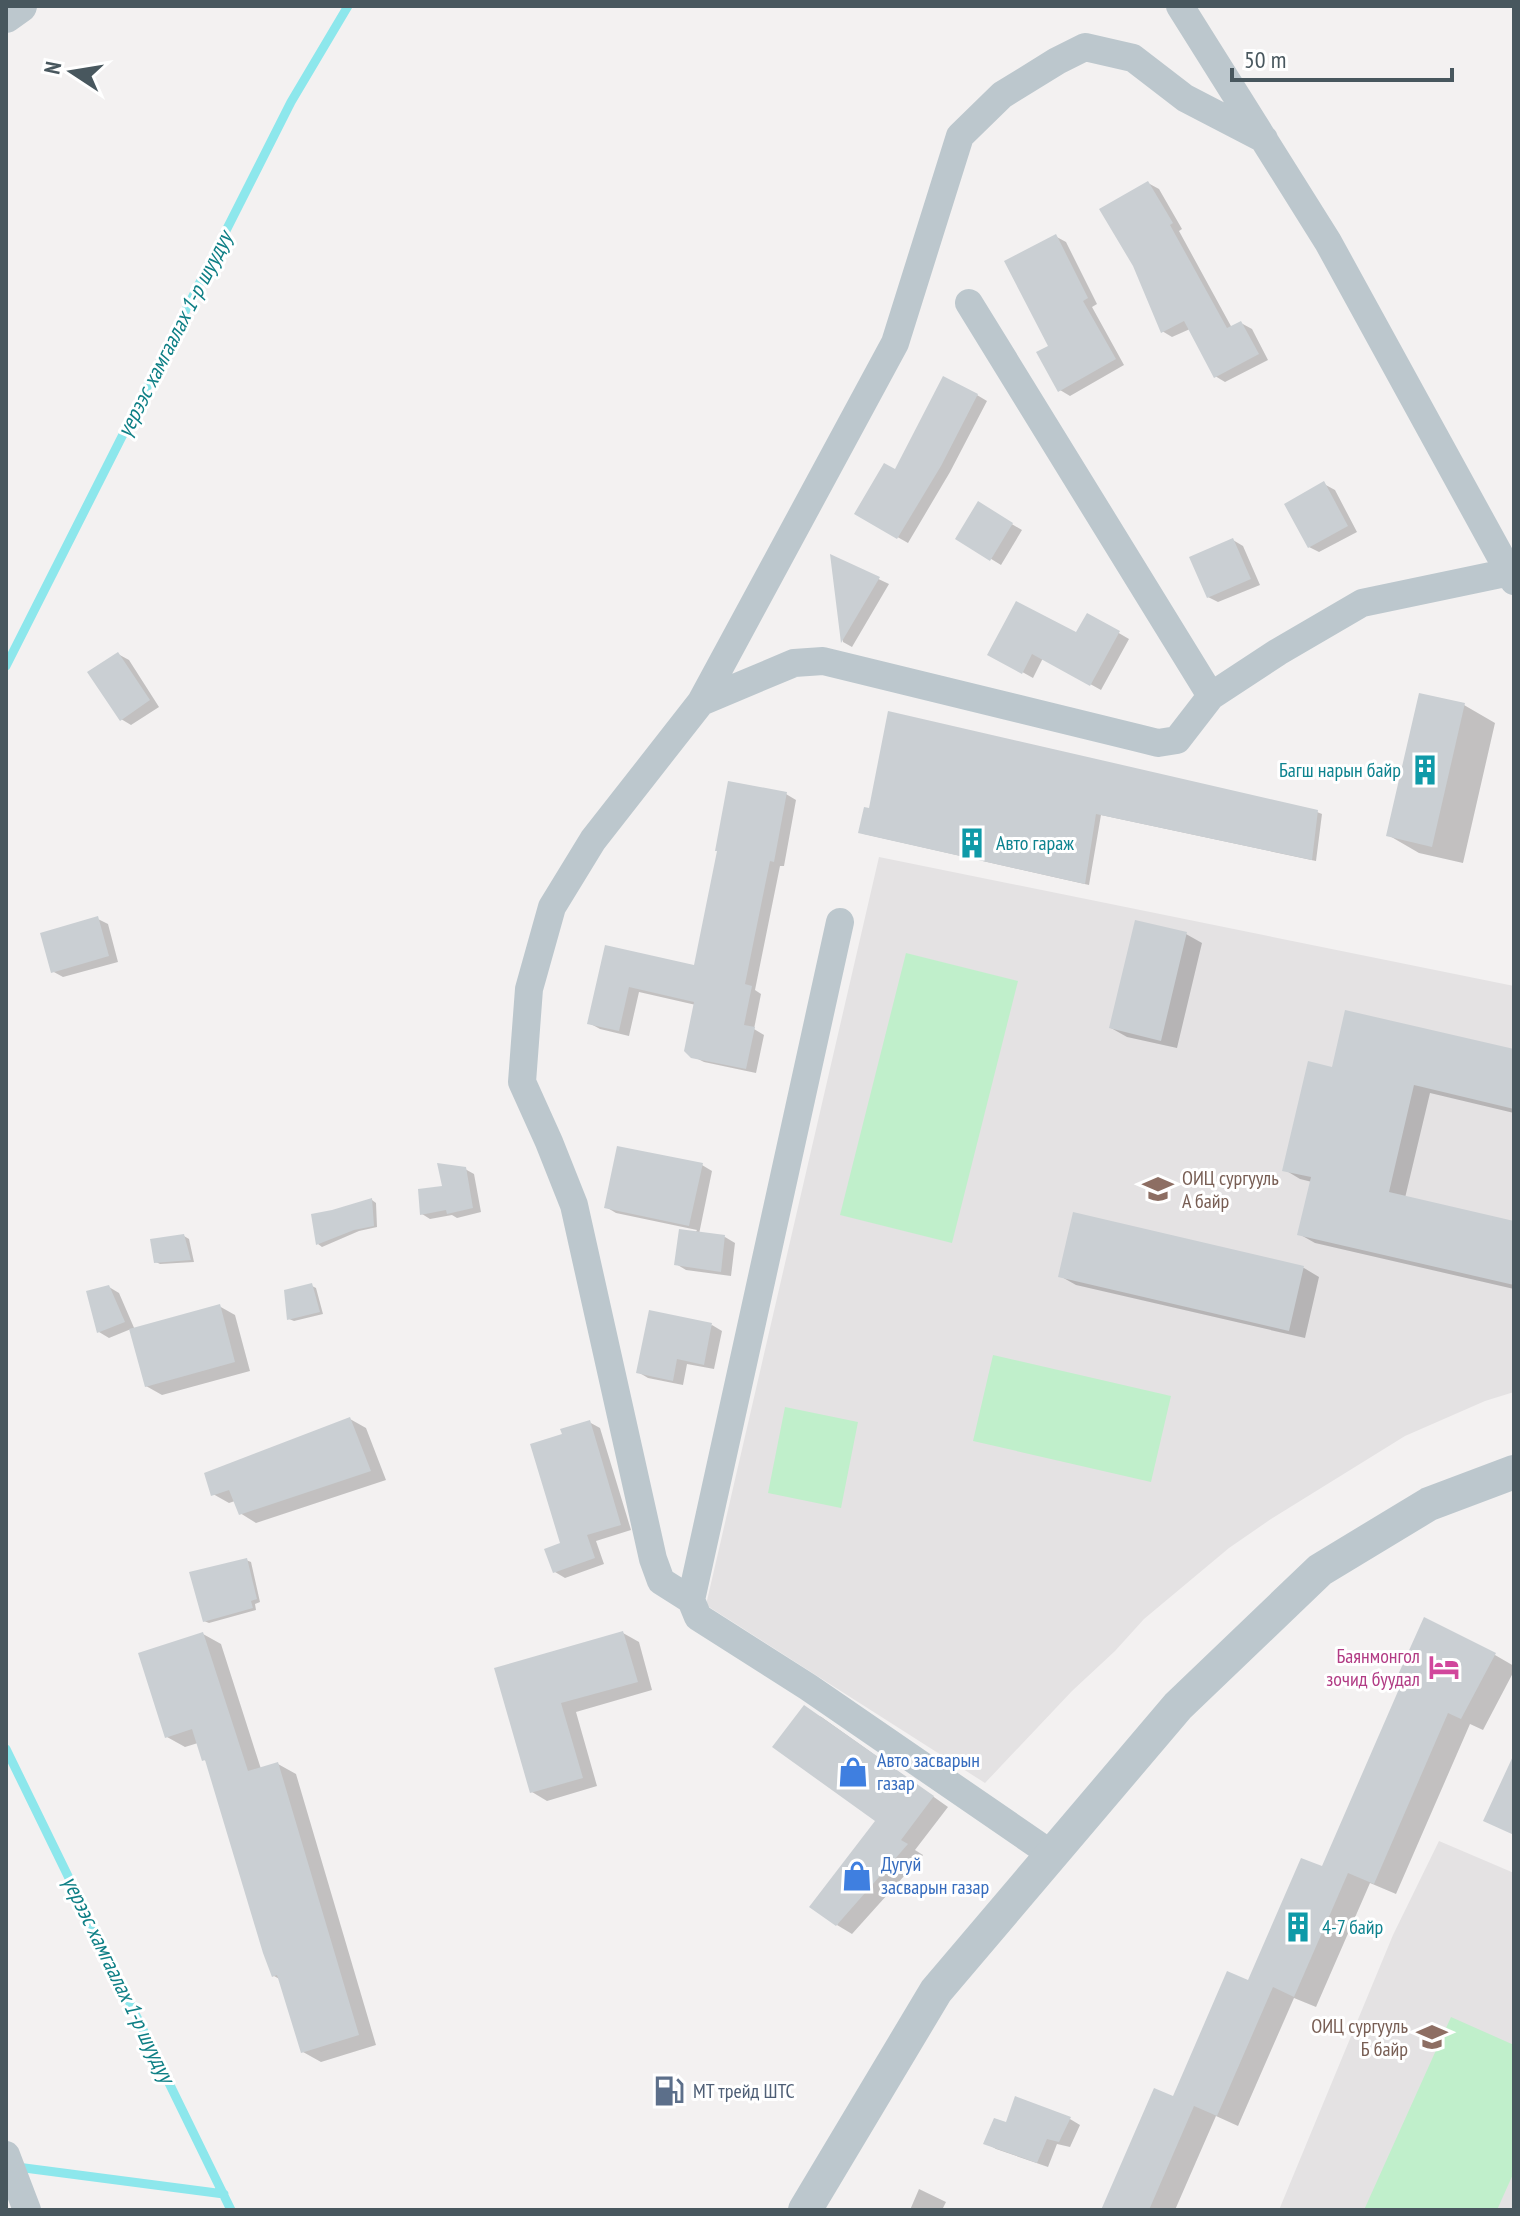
<svg xmlns="http://www.w3.org/2000/svg" width="1520" height="2216" font-family="'PT Sans Narrow',sans-serif">
	<rect width="100%" height="100%" fill="#f3f1f1"/>
	<path fill="#e4e2e3" d="M879 857 1514 986V1392L1485 1401 1405 1436 1271 1519 1229 1548 1144 1619 1115 1651 1072 1691 985 1783 706 1605Z
		M1439 1841 1514 1873V2210H1279L1393 1935Z"/>
	<path fill="#c0efcb" d="M906 953 1018 981 952 1243 840 1215Z
		M993 1355 1171 1396 1151 1482 973 1441Z
		M785 1407 858 1422 841 1508 768 1493Z
		M1451 2017 1514 2045V2172L1497 2210H1364Z"/>
	<path fill="#0003" d="M1148 183 1159 189 1182 229 1179 231 1232 328 1241 323 1252 329 1268 360 1225 382 1215 376 1190 329 1172 337 1162 331 1135 265Z
		M1055 236 1066 242 1097 304 1092 307 1124 365 1070 396 1060 390 1051 346Z
		M977 395 987 401 950 472 908 543 857 514 896 472Z
		M1324 484 1335 490 1357 532 1319 552 1309 547Z
		M978 504 1022 530 1001 565 957 538Z
		M1233 540 1243 546 1260 585 1218 602 1208 597Z
		M832 557 889 584 852 647 843 642Z
		M1088 615 1129 639 1101 690 1043 658 1033 678 990 654 1076 635Z
		M118 654 129 660 159 707 131 725 121 719Z
		M1464 705 1495 723 1463 863 1419 853 1388 835Z
		M786 794 796 800 784 866H780L755 990 761 994 754 1029 764 1035 756 1073 704 1062 692 1056 696 1005 639 992 629 1036 600 1029 589 1023 607 947 695 968Z
		M866 809 1317 812 1322 814 1316 861 1101 815 1089 885 864 834Z
		M98 919 108 924 118 962 63 977 52 971Z
		M1186 934 1202 943 1177 1048 1127 1037 1111 1028Z
		M1514 1051V1113L1430 1093 1405 1198 1512 1223 1514 1216V1289L1315 1243 1299 1234 1312 1182 1300 1179 1285 1170 1333 1069Z
		M702 1165 712 1171 699 1234 725 1237 735 1243 731 1276 686 1270 676 1264 697 1230 616 1213 606 1207Z
		M465 1169 474 1174 481 1212 457 1218 452 1215 430 1219 422 1214 444 1188Z
		M372 1200 376 1203 377 1227 359 1231 322 1247 318 1244Z
		M184 1236 189 1239 194 1262 160 1264 156 1262Z
		M1304 1268 1319 1277 1305 1338 1076 1285 1060 1276Z
		M312 1286 316 1288 323 1314 294 1321 289 1319Z
		M109 1287 119 1293 135 1330 219 1306 235 1315 250 1371 162 1395 146 1386 131 1329 109 1338 99 1332Z
		M712 1325 722 1331 714 1369 687 1364 683 1385 648 1378 638 1372Z
		M350 1419 366 1428 386 1480 256 1523 240 1513 235 1501 229 1503 213 1494Z
		M589 1422 600 1428 631 1530 596 1541 604 1564 565 1578 555 1572 563 1544 564 1435Z
		M246 1560 251 1562 260 1602 255 1604 256 1610 209 1623 204 1621Z
		M1425 1619 1495 1655 1514 1666V1671L1483 1730 1470 1724 1396 1894 1370 1883 1316 2007 1294 1998 1238 2126 1216 2116 1175 2210H1103L1323 1869 1401 1689Z
		M623 1633 639 1642 652 1690 576 1712 597 1786 547 1801 532 1792 497 1669Z
		M203 1634 221 1644 261 1769 278 1764 296 1774 376 2045 321 2062 303 2052 281 1980 274 1976 207 1761 204 1760 198 1743 185 1747 167 1737Z
		M820 1716 948 1807 915 1850 923 1855 852 1934 837 1925 878 1821Z
		M1070 2119 1080 2125 1070 2147 1057 2144 1048 2167 996 2149 986 2143 1007 2124Z
		M919 2189 946 2202 942 2210H910Z"/>
	<g fill="none" stroke-linecap="round" stroke-linejoin="round">
		<path stroke="#8de7ec" stroke-width="9" d="M6 666 291 102 348 6
			M6 1749 231 2210
			M17 2167 224 2194"/>
	</g>
	<path fill="#cacfd3" d="M1148 181 1173 223 1170 225 1227 328 1241 321 1259 354 1214 378 1184 321 1161 333 1133 266 1099 209Z
		M1056 234 1088 298 1083 301 1116 359 1058 392 1036 352 1048 346 1004 261Z
		M943 376 978 394 941 466 897 539 854 514 884 463 895 469Z
		M1324 481 1348 526 1308 548 1284 504Z
		M978 501 1013 523 990 561 955 539Z
		M1233 538 1251 579 1207 598 1189 557Z
		M830 554 880 577 841 643Z
		M1016 601 1076 632 1087 613 1120 631 1090 686 1032 654 1022 674 987 655Z
		M118 652 150 700 120 721 87 672Z
		M1419 693 1465 703 1432 847 1386 836Z
		M888 711 1318 810 1312 860 1096 814 1085 884 858 833 864 807 869 808Z
		M728 781 787 792 774 862 770 861 745 984 752 986 744 1025 755 1027 746 1069 691 1058 684 1051 694 1002 629 987 619 1031 587 1024 605 945 694 965 717 851H715Z
		M98 916 109 956 51 973 40 933Z
		M1135 920 1187 932 1161 1041 1109 1028Z
		M1345 1010 1514 1049V1109L1414 1085 1389 1192 1514 1221V1285L1297 1235 1311 1177 1282 1171 1308 1061 1332 1067Z
		M617 1146 703 1163 689 1226 604 1208Z
		M437 1163 466 1167 473 1208 447 1214 446 1210 420 1215 418 1189 442 1186Z
		M372 1198 374 1226 354 1230 316 1245 311 1214 332 1210Z
		M1073 1212 1304 1266 1289 1331 1058 1277Z
		M679 1229 725 1235 721 1272 674 1265Z
		M184 1234 191 1260 154 1263 150 1239Z
		M312 1283 320 1312 287 1320 284 1290Z
		M109 1285 125 1322 97 1333 86 1291Z
		M220 1304 235 1362 145 1387 129 1329Z
		M649 1310 712 1323 704 1365 677 1359 673 1381 636 1373Z
		M350 1417 371 1471 239 1515 229 1490 211 1496 204 1473Z
		M590 1420 621 1525 587 1535 595 1558 553 1573 544 1549 560 1543 530 1444 562 1434 560 1429Z
		M247 1558 257 1599 251 1601 253 1608 203 1622 189 1572Z
		M1424 1617 1496 1653 1461 1719 1448 1713 1374 1884 1348 1873 1294 1997 1273 1987 1217 2116 1194 2106 1149 2210H1101L1154 2088 1173 2096 1227 1971 1248 1980 1301 1858 1322 1866 1399 1689 1393 1686Z
		M623 1631 638 1682 561 1703 583 1778 530 1793 494 1668Z
		M203 1632 248 1771 278 1762 359 2035 301 2053 277 1975 272 1977 263 1953 205 1760 202 1761 192 1729 165 1738 138 1653Z
		M804 1705 934 1796 901 1840 908 1844 836 1926 809 1907 875 1821 772 1747Z
		M1514 1754V1835L1483 1821Z
		M1015 2096 1071 2117 1059 2142 1047 2139 1037 2163 983 2144 994 2118 1006 2122Z"/>
	<g fill="none" stroke-linecap="round" stroke-linejoin="round">
		<path stroke="#bcc7cd" stroke-width="28" d="M1180 6 1328 242 1514 581
			M969 303 1211 696
			M701 702 794 663 823 661 1138 738 1158 743 1177 740 1211 696 1278 652 1362 603 1510 572 1514 570
			M840 922 691 1600 698 1617 808 1687 1051 1854
			M691 1600 661 1581 653 1559 574 1205 549 1142 522 1082 529 989 552 907 593 840 701 702 895 343 960 136 1002 95 1057 61 1085 47 1133 58 1185 98 1264 139
			M6 2155 27 2210"/>
		<path stroke="#bcc7cd" stroke-width="34" d="M6 16 20 6
			M805 2210 936 1991 1178 1706 1320 1570 1429 1504 1514 1472"/>
	</g>
	<defs>
		<g id="building-bare" transform="scale(2.4)"><path d="M-4-6H4V6H1V3H-1V6H-4ZM-2.5-4.3h1.7v1.8h-1.7ZM.8-4.3h1.7v1.8H.8ZM-2.5-1h1.7V.8h-1.7ZM.8-1h1.7V.8H.8Z" fill="#0f9aa8" stroke="#fff" stroke-width="2.5" paint-order="stroke"/></g>
		<g id="school-bare" transform="scale(2.4)"><path d="M0-5L7-2L0 1L-7-2ZM-4 1L0 2.5L4 1V4Q0 6-4 4Z" fill="#8d6e63" stroke="#fff" stroke-width="2.5" paint-order="stroke"/></g>
		<g id="hotel-bare" transform="scale(2.4)"><path d="M-6-4.5h1.5V1H6V5H4.5V3h-9V5H-6ZM-4 0a1.8 1.8 0 1 1 3.6 0ZM.5 0V-2.5h3Q6-2.5 6 0Z" fill="#d1479c" stroke="#fff" stroke-width="2.5" paint-order="stroke"/></g>
		<g id="shop-bare" transform="scale(2.4)"><path d="M-5-2.5h2.3a2.7 3.5 0 0 1 5.4 0H5L5.5 6h-11ZM-1.5-2.5h3a1.5 2.3 0 0 0-3 0Z" fill="#3f7fe0" stroke="#fff" stroke-width="2.5" paint-order="stroke"/></g>
		<g id="fuel-bare" transform="scale(2.4)"><path d="M-5.5-6h7V0h2V4h1.3V-2.5L3-4.5l.8-.8L6-3V5H2.5V1h-1V6h-7ZM-4.2-4.7v3.2H.2V-4.7Z" fill="#5c6f8a" stroke="#fff" stroke-width="2.5" paint-order="stroke"/></g>
	</defs>
	<g fill-rule="evenodd">
		<use href="#building-bare" x="1425" y="770"/>
		<use href="#building-bare" x="972" y="843"/>
		<use href="#school-bare" x="1158" y="1189"/>
		<use href="#hotel-bare" x="1444" y="1667"/>
		<use href="#shop-bare" x="853" y="1772"/>
		<use href="#shop-bare" x="857" y="1876"/>
		<use href="#building-bare" x="1298" y="1927"/>
		<use href="#school-bare" x="1432" y="2037"/>
		<use href="#fuel-bare" x="669" y="2091"/>
	</g>
	<g text-anchor="middle" stroke-width="6" stroke-linejoin="round" paint-order="stroke">
		<g font-size="20" fill="#0d838f" stroke="#fff" text-anchor="start">
			<text x="1401" y="777" text-anchor="end">Багш нарын байр</text>
			<text x="996" y="850">Авто гараж</text>
			<text x="1322" y="1934">4-7 байр</text>
		</g>
		<g font-size="20" fill="#785e54" stroke="#fff" text-anchor="start">
			<text x="1182" y="1185">ОИЦ сургууль<tspan x="1182" dy="23">А байр</tspan></text>
			<text x="1408" y="2033" text-anchor="end">ОИЦ сургууль<tspan x="1408" dy="23">Б байр</tspan></text>
		</g>
		<g font-size="20" fill="#b23c85" stroke="#fff" text-anchor="end">
			<text x="1420" y="1663">Баянмонгол<tspan x="1420" dy="23">зочид буудал</tspan></text>
		</g>
		<g font-size="20" fill="#366cbe" stroke="#fff" text-anchor="start">
			<text x="877" y="1767">Авто засварын<tspan x="877" dy="23">газар</tspan></text>
			<text x="881" y="1871">Дугуй<tspan x="881" dy="23">засварын газар</tspan></text>
		</g>
		<g font-size="20" fill="#4e5e75" stroke="#fff" text-anchor="start">
			<text x="693" y="2098">МТ трейд ШТС</text>
		</g>
		<g font-size="22" font-style="italic" fill="#0e7f85" stroke="#fff">
			<text transform="translate(174 334) rotate(-63)" y="8">үерээс хамгаалах 1-р шуудуу</text>
			<text transform="translate(119 1979) rotate(64)" y="8">үерээс хамгаалах 1-р шуудуу</text>
		</g>
	</g>
	<rect width="1520" height="2216" fill="none" stroke="#48575e" stroke-width="16"/>
	<g transform="translate(72 72) rotate(282)" stroke="#ffffff" stroke-width="6" paint-order="stroke">
	<path d="M0-6L14 30L0 20L-14 30Z" fill="#48575e"/>
	<text y="-12" font-size="22" font-weight="bold" text-anchor="middle" fill="#48575e">N</text>
	</g>
	<path d="M1232 68v12h220v-12" fill="none" stroke="#48575e" stroke-width="4"/>
	<text x="1244" y="68" font-size="24" fill="#48575e" stroke="#ffffff" stroke-width="6" paint-order="stroke">50 m</text>
</svg>
